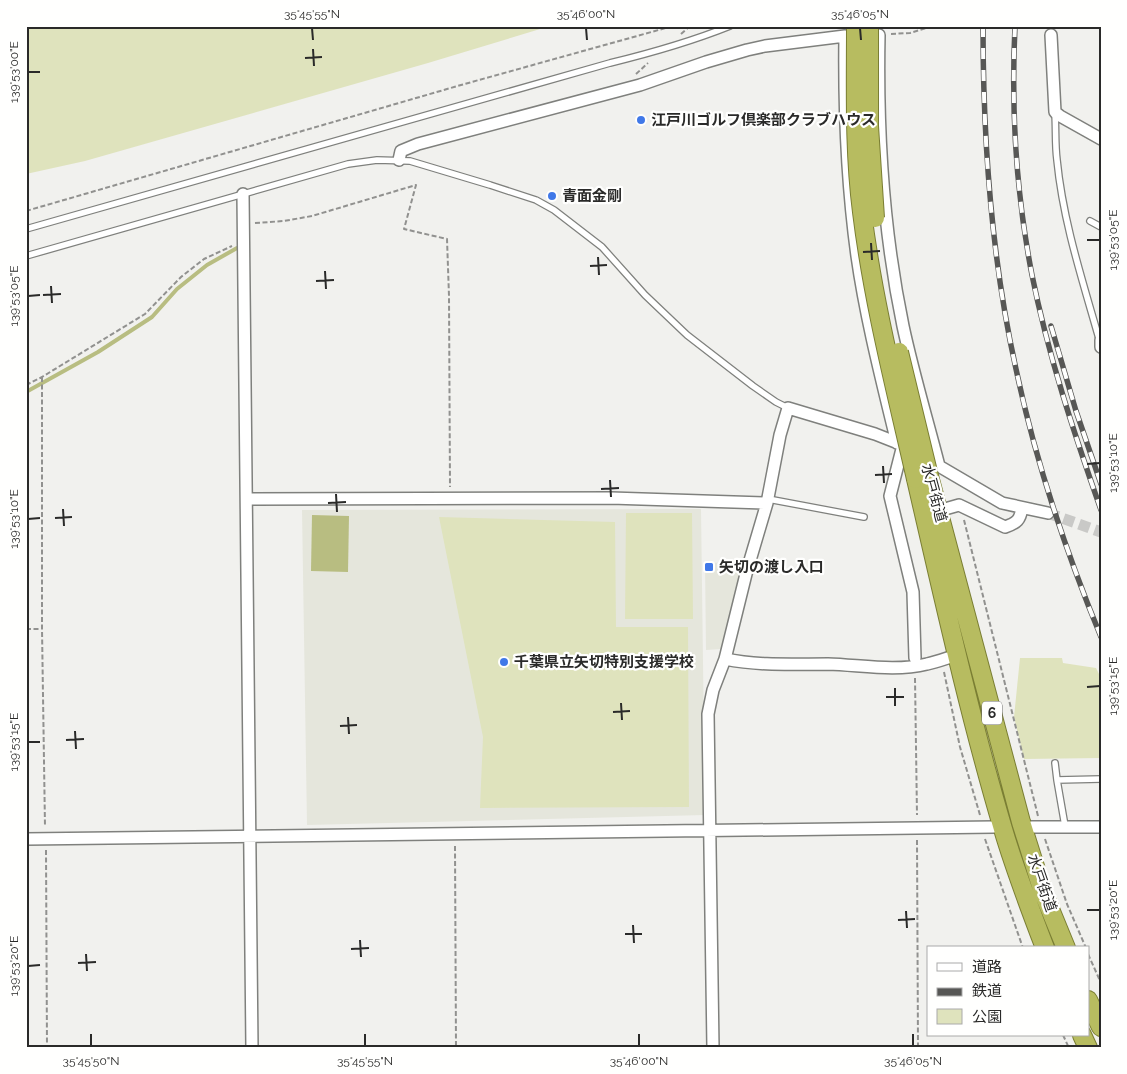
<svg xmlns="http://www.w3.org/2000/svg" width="1127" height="1074" font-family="Raleway,'Noto Sans JP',sans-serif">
	<rect width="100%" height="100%" fill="#f1f1ee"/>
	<path fill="#e5e6dc" d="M701 509 705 815 307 825 302 510Z
		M743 562 721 649 706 650 705 563Z"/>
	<path fill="#dfe3bd" d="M26 26H550L428 63 85 161 26 174Z
		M626 513H692L693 619H625Z
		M439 517 615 522 616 627H688L689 807 480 808 483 737Z
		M1020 658H1062L1063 663 1096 668 1101 678V758L1024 759 1014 717Z"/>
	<path fill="#b8bd81" d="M312 515 349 516 348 572 311 571Z"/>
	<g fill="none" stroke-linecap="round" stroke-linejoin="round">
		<path stroke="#b8bd81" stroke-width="4" d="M26 392 98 352 152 317 177 289 207 265 237 248"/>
		<path stroke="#c9c9c7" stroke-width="11" stroke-dasharray="11 5.5" stroke-linecap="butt" d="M1048 513 1101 532"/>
		<g stroke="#7f807d" stroke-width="8">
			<path id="service" d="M1055 114C1056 129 1055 145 1057 160 1063 222 1083 282 1100 342
				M1090 221 1101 227
				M26 229 610 63C651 53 690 42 730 26
				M26 256 348 164 377 160 410 161 490 185 536 200 554 210 602 247 645 295 687 335 753 386 776 402 788 408
				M768 499 864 517
				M1055 763 1057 780
				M1065 826 1057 780 1101 779"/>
		</g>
		<g stroke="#7f807d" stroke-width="14">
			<path id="minor" d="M879 35C877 132 883 230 903 326 913 373 927 419 939 466
				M1051 35 1055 112 1060 116 1101 139
				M399 160 401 151 418 144 640 85 706 62 747 50 765 46 845 36C844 110 847 183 857 256 866 319 882 381 897 443
				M243 194 252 1048
				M1101 340V347
				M903 445 890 496 913 592 915 658
				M247 499 611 498 767 503
				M938 511 959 505 1005 527C1017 523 1020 520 1022 508
				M725 659C759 666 793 664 828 664 861 665 895 672 927 664 937 662 947 658 957 655
				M1031 827H1101
				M26 839 994 827
				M713 1048 708 714 713 690 725 659 746 574 767 503 780 435 788 408 875 434 903 445 1002 503 1048 513"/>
		</g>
		<g stroke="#7a7e33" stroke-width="20">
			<path id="trunk" d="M929 476 1021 822 1043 892 1066 948
				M916 479C943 596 969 714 1003 829 1015 870 1030 909 1045 948
				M1088 1000 1101 1027
				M1082 1035 1088 1048"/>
		</g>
		<path stroke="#91918f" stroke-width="2" stroke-dasharray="5 2.5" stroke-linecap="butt" d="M681 34 690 26
			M891 34 910 33 933 26
			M636 74 648 63
			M26 211 461 85 673 26
			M255 223 284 221 312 216 416 185 404 229 447 239 449 296 450 487
			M42 377V629L45 827
			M26 385 42 377 145 314 181 277 204 259 232 246
			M964 520 1038 816
			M26 629H41
			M944 672 960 747 980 815
			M915 678 917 815
			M985 839 1023 948
			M1045 839 1067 904 1086 948
			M917 840 918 1048
			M455 846 456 1048
			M46 850 47 1048
			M1088 954 1101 983
			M1063 1035 1069 1048"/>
		<use href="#service" stroke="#fff" stroke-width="5.5"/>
		<use href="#minor" stroke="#fff" stroke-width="11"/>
		<use href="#trunk" stroke="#b7bc60" stroke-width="18"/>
		<g stroke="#575755" stroke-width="5.5">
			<path id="rail" d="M983 26C983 141 991 257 1016 369 1035 459 1066 552 1101 637
				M1015 26C1011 109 1016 193 1032 275 1048 355 1074 433 1101 510
				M1051 326 1076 411 1101 484"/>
		</g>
		<use href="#rail" stroke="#fffffe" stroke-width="4" stroke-dasharray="11" stroke-linecap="butt"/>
		<g stroke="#7a7e33" stroke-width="20" stroke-linecap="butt">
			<path id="trunk-bridge" d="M856 26C856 88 854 150 862 212 873 302 896 391 916 479
				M869 26V126L875 218
				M899 352 929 476"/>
		</g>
		<use href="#trunk-bridge" stroke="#b7bc60" stroke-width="18"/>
	</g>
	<path fill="none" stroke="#2a2a29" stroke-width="2" d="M312 28 313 40M586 28 587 40M860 28 861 40M313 49 314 66M305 58 322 57M28 72H40M1087 240H1100M871 243 872 260M863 252 880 251M598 257 599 275M590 266 607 265M325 271 326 289M316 281 334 280M51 286 52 303M43 295 61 294M28 296 40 295M1087 464 1100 463M883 466 884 483M875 475 892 474M610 480 611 497M601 489 619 488M336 494 337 512M328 503 346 502M63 509 64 526M55 518 72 517M28 519 40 518M1087 687 1100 686M895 688V706M886 697H904M621 703 622 720M613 712 630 711M348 717 349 734M340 726 357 725M75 731 76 749M66 740 84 739M28 742H40M1087 910H1100M906 911 907 928M898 920 915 919M633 925 634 943M625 934H642M360 940 361 957M351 949 369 948M86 954 87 971M78 963 96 962M28 966 40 965M91 1034V1046M365 1034V1046M639 1034V1046M913 1034V1046"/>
	<g fill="#4078e8" stroke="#fffffe" stroke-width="2">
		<circle cx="641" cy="120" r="5"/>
		<circle cx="552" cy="196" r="5"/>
		<rect x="704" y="562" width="10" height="10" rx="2.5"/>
		<circle cx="504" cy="662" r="5"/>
	</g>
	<g text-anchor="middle" stroke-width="4.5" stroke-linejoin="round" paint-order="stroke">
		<rect fill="#fffffe" stroke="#6a6a69" stroke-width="1" x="982" y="701.5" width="20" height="23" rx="4"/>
		<g font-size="14" font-weight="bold" fill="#2a2a29">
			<text x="992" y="718">6</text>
		</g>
		<g font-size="15" font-weight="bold" fill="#2a2a29" stroke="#fffffe" text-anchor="start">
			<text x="651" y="125">江戸川ゴルフ倶楽部クラブハウス</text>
			<text x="562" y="201">青面金剛</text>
			<text x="719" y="572">矢切の渡し入口</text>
			<text x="514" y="667">千葉県立矢切特別支援学校</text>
		</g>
		<g font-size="15" fill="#2a2a29" stroke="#fffffe">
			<text transform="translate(934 493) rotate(75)" y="5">水戸街道</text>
			<text transform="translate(1042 883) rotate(71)" y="5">水戸街道</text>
		</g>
	</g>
	<rect width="1127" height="1074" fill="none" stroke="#fffffe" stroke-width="55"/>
	<rect x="927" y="946" width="162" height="90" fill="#fffffe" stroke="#aaaaa9"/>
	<rect x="937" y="963" width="25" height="8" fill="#ffffff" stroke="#aaaaa9"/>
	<text x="972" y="972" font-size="15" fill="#2a2a29">道路</text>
	<rect x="937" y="988" width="25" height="8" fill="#575755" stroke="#aaaaa9"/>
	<text x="972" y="996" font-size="15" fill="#2a2a29">鉄道</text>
	<rect x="937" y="1009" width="25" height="15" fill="#dfe3bd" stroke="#aaaaa9"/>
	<text x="972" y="1022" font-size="15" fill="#2a2a29">公園</text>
	<rect x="28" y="28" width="1072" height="1018" fill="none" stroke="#2a2a29" stroke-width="2"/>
	<g font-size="12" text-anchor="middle" fill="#2a2a29">
		<text x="312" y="18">35°45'55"N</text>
		<text x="586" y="18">35°46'00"N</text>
		<text x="860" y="18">35°46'05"N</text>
		<text transform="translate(14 72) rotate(-90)" y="4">139°53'00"E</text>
		<text transform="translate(1113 240) rotate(-90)" y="4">139°53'05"E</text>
		<text transform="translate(14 296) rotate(-90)" y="4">139°53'05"E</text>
		<text transform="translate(1113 463) rotate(-90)" y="4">139°53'10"E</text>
		<text transform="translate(14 519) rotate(-90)" y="4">139°53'10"E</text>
		<text transform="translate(1113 686) rotate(-90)" y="4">139°53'15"E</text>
		<text transform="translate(14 742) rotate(-90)" y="4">139°53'15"E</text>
		<text transform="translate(1113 910) rotate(-90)" y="4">139°53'20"E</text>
		<text transform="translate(14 966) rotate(-90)" y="4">139°53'20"E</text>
		<text x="91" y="1065">35°45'50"N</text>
		<text x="365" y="1065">35°45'55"N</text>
		<text x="639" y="1065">35°46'00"N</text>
		<text x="913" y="1065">35°46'05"N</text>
	</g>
</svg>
